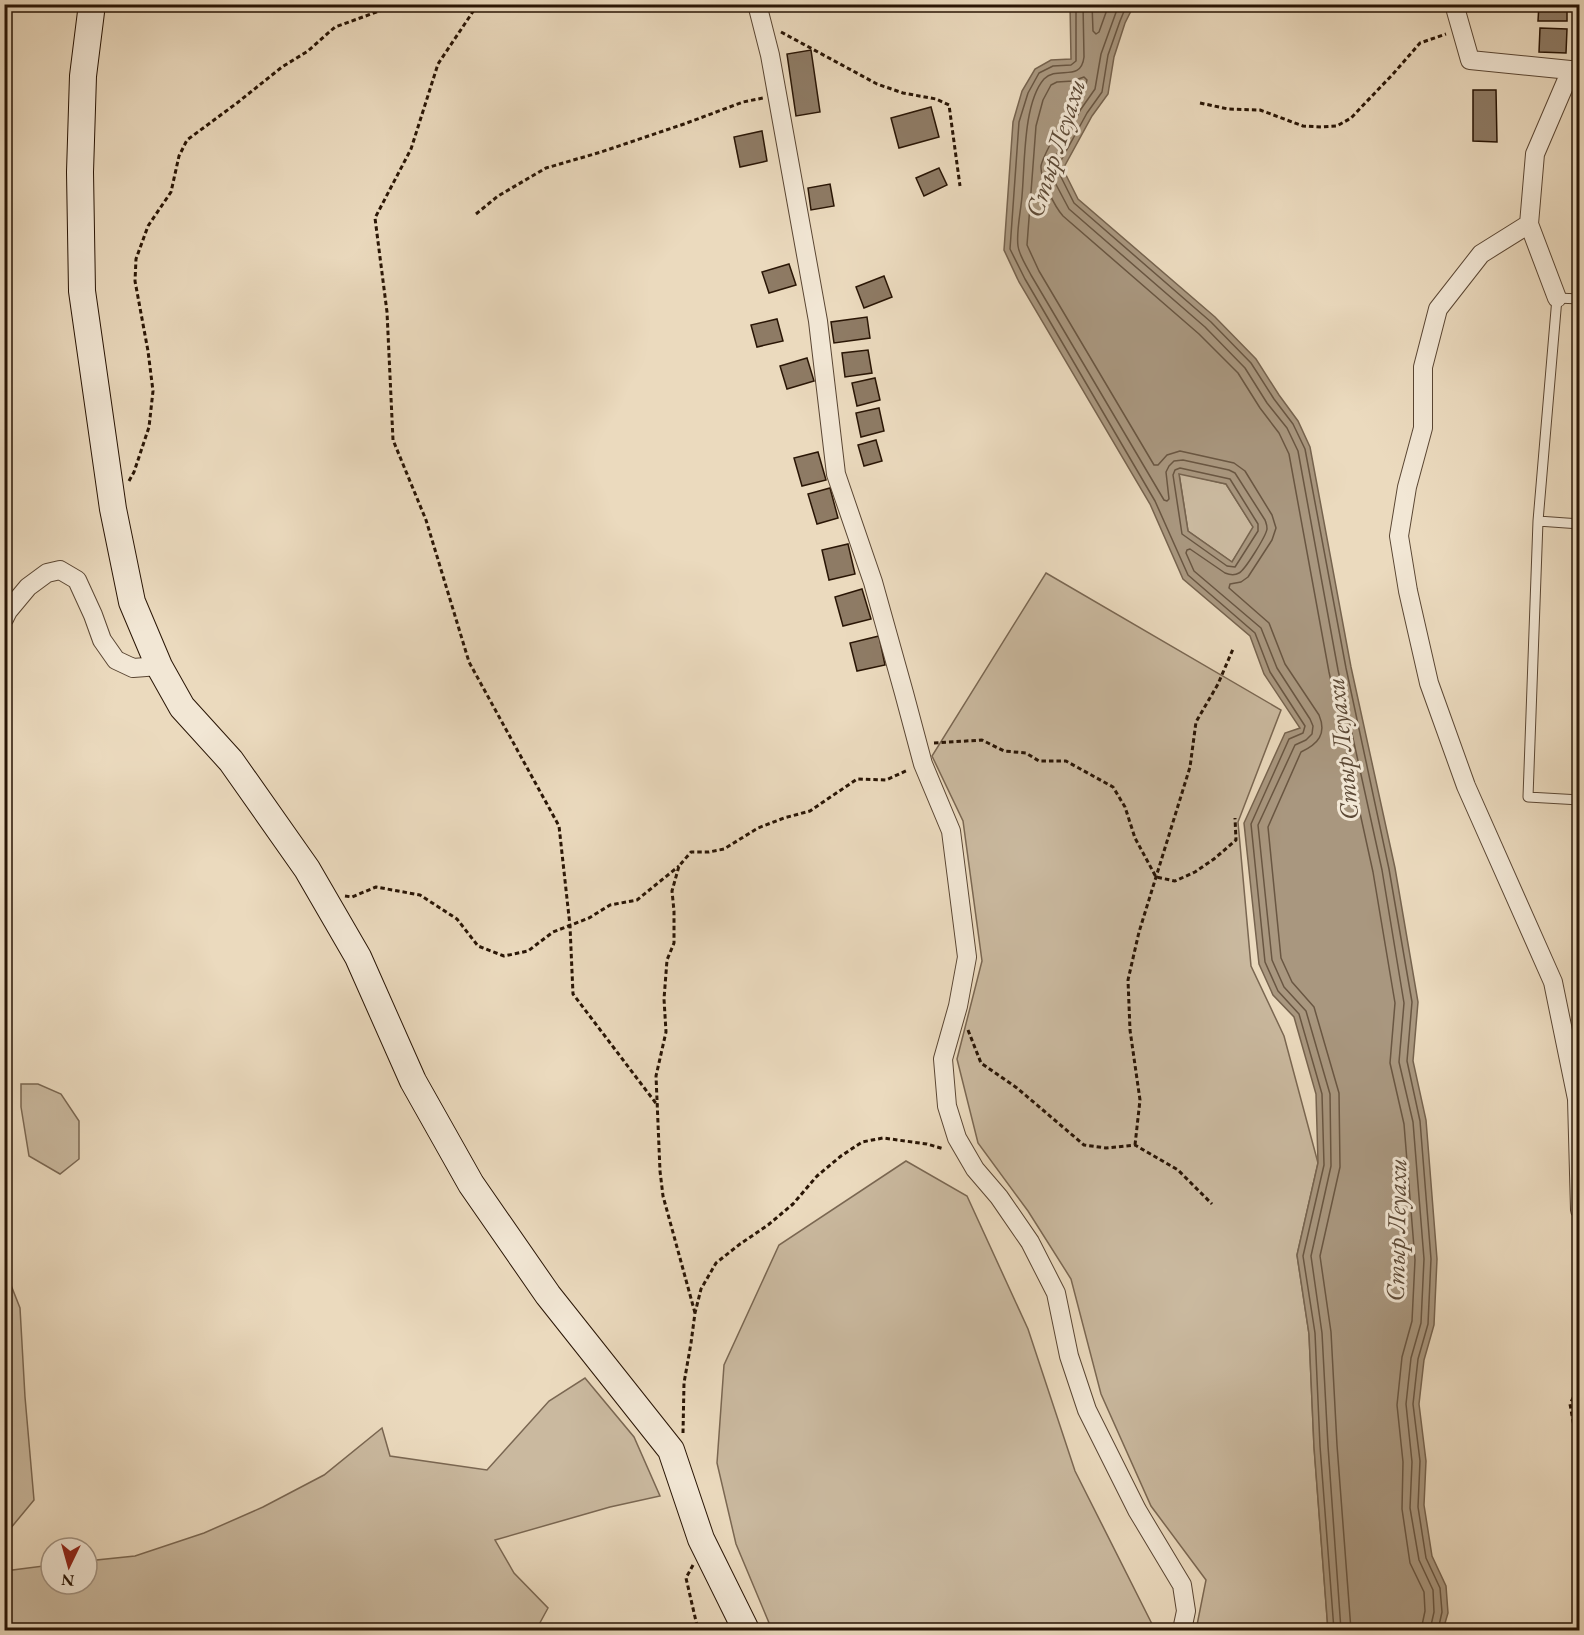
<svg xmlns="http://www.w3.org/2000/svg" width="1584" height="1635" font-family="'EB Garamond',serif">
	<rect width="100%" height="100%" fill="#ebdabe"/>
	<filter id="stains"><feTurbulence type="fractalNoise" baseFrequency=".00333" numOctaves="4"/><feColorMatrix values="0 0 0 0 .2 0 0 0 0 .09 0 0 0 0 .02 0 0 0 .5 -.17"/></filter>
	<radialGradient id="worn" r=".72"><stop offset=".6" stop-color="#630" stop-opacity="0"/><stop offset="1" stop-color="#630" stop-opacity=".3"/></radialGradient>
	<path fill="#cab99f" stroke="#7a6752" stroke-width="1.5" d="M1179 473 1226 484 1254 528 1232 562 1188 531Z
		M1046 573 1281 710 1238 822 1251 966 1284 1036 1318 1163 1297 1255 1309 1334 1314 1447 1328 1630H1196L1206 1580 1151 1506 1101 1394 1071 1279 1028 1211 978 1143 957 1059 982 961 963 821 932 756Z
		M21 1084H38L61 1094 79 1121V1159L60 1174 29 1156 21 1107Z
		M906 1161 967 1196 1028 1329 1075 1471 1155 1630H772L736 1544 717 1463 724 1365 779 1245Z
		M5 1270 20 1308 25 1397 34 1500 5 1535Z
		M585 1378 634 1437 660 1496 610 1507 495 1540 514 1573 548 1608 536 1630H5V1571L51 1565V1584H87V1561L135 1556 204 1533 263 1507 324 1475 382 1428 390 1456 487 1470 549 1401Z"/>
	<path fill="#a9977f" stroke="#76634e" stroke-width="1.5" fill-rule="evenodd" d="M1070 5H1134L1125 23 1114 57 1108 94 1092 116 1063 169 1078 199 1215 317 1256 359 1279 395 1298 421 1310 447 1351 667 1395 868 1418 1002 1413 1061 1426 1120 1437 1259 1434 1325 1424 1360 1419 1404 1426 1461 1424 1505 1432 1556 1446 1586 1448 1613 1443 1630H1328L1314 1447 1309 1334 1297 1255 1318 1163 1316 1094 1294 1017 1273 995 1259 964 1244 823 1285 733 1300 728 1264 674 1250 636 1183 579 1150 504 1019 282 1004 250 1013 122 1022 91 1035 69 1051 60 1071 59ZM1179 474 1226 484 1253 527 1232 562 1188 531Z"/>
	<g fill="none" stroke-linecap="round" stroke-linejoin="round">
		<path stroke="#695642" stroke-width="1.5" d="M1076 4V61L1071 65 1053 66 1039 73 1028 93 1019 122 1010 249 1025 279 1155 501 1188 575 1255 633 1270 672 1305 726 1303 733 1289 739 1251 824 1265 962 1278 991 1299 1014 1322 1094 1324 1165 1303 1256 1315 1333 1320 1446 1334 1630
			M1083 4 1084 57C1081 83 1057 65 1044 79 1023 103 1025 164 1022 196 1021 210 1016 232 1018 246 1019 255 1027 267 1031 275L1164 500 1167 501 1169 499 1166 472 1169 466 1174 461 1183 460 1229 470 1235 473 1265 520C1266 523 1267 524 1267 529 1266 536 1245 570 1239 573 1234 576 1230 575 1225 573L1190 549 1187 550 1186 553 1194 571 1261 628 1277 668 1310 719 1313 726 1312 734 1306 740 1295 745 1258 825 1272 960 1284 987 1306 1011 1330 1094 1331 1166 1311 1256 1322 1333 1328 1446 1341 1630
			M1092 4 1093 31 1096 34 1099 32 1109 4
			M1119 4 1101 54 1095 89 1081 109 1052 163 1050 168 1051 175 1069 209 1205 327 1245 368 1267 403 1287 428 1298 451 1338 670 1382 870 1404 1003 1399 1062 1413 1122 1424 1259 1421 1323 1411 1358 1406 1404 1412 1462 1410 1508 1419 1560 1433 1590 1434 1612 1430 1630
			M1127 4 1120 21 1108 55 1102 92 1087 113 1058 166V171L1074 203 1211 322 1251 363 1274 399 1293 424 1305 449 1346 668 1389 869 1412 1002 1407 1061 1420 1121 1431 1259 1428 1324 1418 1359 1413 1404 1420 1461 1418 1507 1426 1558 1440 1588 1442 1612 1438 1630
			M1180 468 1230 479 1258 524V531L1235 567 1227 566 1182 534 1173 475 1175 470Z
			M1351 1630 1337 1445 1331 1332 1320 1256 1340 1167 1339 1093 1314 1007 1292 982 1281 958 1268 827 1301 752C1318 744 1327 734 1319 715L1285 664 1269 623 1229 588 1230 584 1241 582 1248 577 1272 540 1276 528 1272 515 1245 471 1234 463 1180 451 1167 455 1158 465H1154L1039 271 1027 245 1036 126 1043 100 1051 85 1057 82 1073 81 1084 77 1087 80C1086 89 1078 96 1073 104 1066 115 1043 155 1041 166 1040 178 1055 207 1063 216L1199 334 1238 373 1260 408 1279 433 1289 454 1329 672 1373 872 1395 1003 1390 1063 1404 1124 1415 1260 1412 1321 1402 1357 1397 1405 1403 1462 1402 1509 1410 1563 1424 1592 1425 1611 1421 1630"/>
	</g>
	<path fill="#8e7b65" stroke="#291505" stroke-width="1.5" d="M1539 4H1567V21H1538Z
		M1540 28 1567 29 1566 53 1539 52Z
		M811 50 820 112 796 116 787 54Z
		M1473 90H1496L1497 142 1473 141Z
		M931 107 939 137 899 148 891 118Z
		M762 131 767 161 740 167 734 137Z
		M939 168 947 185 924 196 916 178Z
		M830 184 834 206 811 210 808 188Z
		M789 264 796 285 769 293 762 272Z
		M884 276 892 297 864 308 856 287Z
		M867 317 870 338 834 343 831 322Z
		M777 319 783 341 757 347 751 325Z
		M868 350 872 373 845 377 842 353Z
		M807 358 814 381 787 389 780 366Z
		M875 378 880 400 857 406 852 383Z
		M879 408 884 431 861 437 856 413Z
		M876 440 882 461 864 466 858 445Z
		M818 452 826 480 802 486 794 458Z
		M830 488 838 518 817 524 808 494Z
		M848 544 855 574 829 580 822 550Z
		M862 589 871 619 843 626 835 597Z
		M879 636 885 665 857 671 850 643Z"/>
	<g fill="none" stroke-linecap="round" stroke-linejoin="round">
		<g stroke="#5a4633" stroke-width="11">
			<path id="lane" d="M1580 299 1557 298 1538 521 1528 797 1580 800
				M1538 521 1580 524"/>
		</g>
		<g stroke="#5a4633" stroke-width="20">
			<path id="street" d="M757 4 770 55 818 321 836 474 873 582 904 693 923 764 951 831 967 957 958 1006 943 1059 947 1106 957 1138 975 1169 999 1197 1030 1242 1056 1293 1069 1356 1087 1410 1137 1510 1182 1585 1186 1611 1182 1630
				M1454 4 1470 60 1580 71
				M1529 224 1481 254 1438 309 1423 367V428L1407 487 1399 536 1408 591 1429 683 1466 786 1553 982 1577 1099 1580 1210
				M1557 298 1529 224 1535 154 1571 70
				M4 619 8 611 28 587 47 573 60 570 77 580 93 615 102 640 116 660 133 668 159 666"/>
		</g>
		<g stroke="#291505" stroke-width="28">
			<path id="secondary" d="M92 4 83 76 80 172 82 291 113 509 132 602 159 666 182 707 231 761 307 869 358 957 413 1081 471 1184 548 1295 671 1450 701 1539 746 1630"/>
		</g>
		<path stroke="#291505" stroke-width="3" stroke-dasharray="4.5 3" stroke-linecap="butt" d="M478 4 438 64 411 149 375 218 387 312 393 440 426 520 469 662 559 826 570 926 573 994 658 1106
			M781 32 877 84 903 93 936 99 949 105 960 186
			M1200 103 1228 109 1260 110 1303 126 1321 127 1337 126 1351 118 1393 74 1420 43 1446 34
			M476 214 498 196 546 168 601 152 684 124 743 102 763 98
			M129 481 134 472 149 427 153 391 148 351 135 281 136 259 148 226 171 192 179 156 187 140 237 103 282 67 308 51 335 27 399 4
			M934 743 982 740 1004 751 1026 753 1039 761H1066L1113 787 1125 807 1135 838 1156 877 1175 881 1195 872 1214 859 1236 840 1235 818
			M345 896 352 897 376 887 420 895 457 919 478 946 504 956 528 951 553 932 589 918 610 905 637 900 679 866
			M968 1030 981 1063 1017 1088 1084 1145 1106 1148 1135 1145 1178 1170 1212 1204
			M1135 1145 1140 1100 1130 1030 1128 980 1139 932 1190 767 1196 722 1218 684 1233 649
			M695 1313 663 1196 660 1171 656 1076 666 1032 664 999 667 960 674 943V911L672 891 679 866 691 852H709L724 849 758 828 784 818 810 811 857 779 886 780 908 770
			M1580 1384 1570 1404 1580 1461
			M683 1433 684 1383 691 1343 695 1313 701 1289 716 1263 740 1244 768 1225 793 1204 817 1176 841 1156 862 1142 883 1138 927 1144 944 1149
			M693 1565 686 1578 698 1630"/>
		<use href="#lane" stroke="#f2e7d5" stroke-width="9"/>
		<use href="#street" stroke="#f2e7d5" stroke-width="18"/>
		<use href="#secondary" stroke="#f2e7d5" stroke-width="26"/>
	</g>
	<g text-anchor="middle" stroke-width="6" stroke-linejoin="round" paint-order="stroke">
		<g font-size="26" font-style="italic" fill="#5c4936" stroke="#f2e7d5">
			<text transform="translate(1055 148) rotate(-72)" y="9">Стыр Леуахи</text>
			<text transform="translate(1342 749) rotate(-96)" y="9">Стыр Леуахи</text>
			<text transform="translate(1396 1230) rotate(-89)" y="9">Стыр Леуахи</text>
		</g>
	</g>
	<rect width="1584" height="1635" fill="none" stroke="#ebdabe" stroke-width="24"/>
	<rect x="6" y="6" width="1572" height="1623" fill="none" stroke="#291505" stroke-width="3"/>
	<rect x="12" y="12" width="1560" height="1611" fill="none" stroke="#291505" stroke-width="1.5"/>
	<g transform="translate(69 1566) rotate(185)"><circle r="28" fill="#f2e7d5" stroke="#a29382" stroke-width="1.5"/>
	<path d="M0-4.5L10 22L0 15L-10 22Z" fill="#8f2418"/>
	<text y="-9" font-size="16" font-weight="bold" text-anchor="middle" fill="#291505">N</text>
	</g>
	<rect width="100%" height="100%" filter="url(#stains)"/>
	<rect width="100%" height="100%" fill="url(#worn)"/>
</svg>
